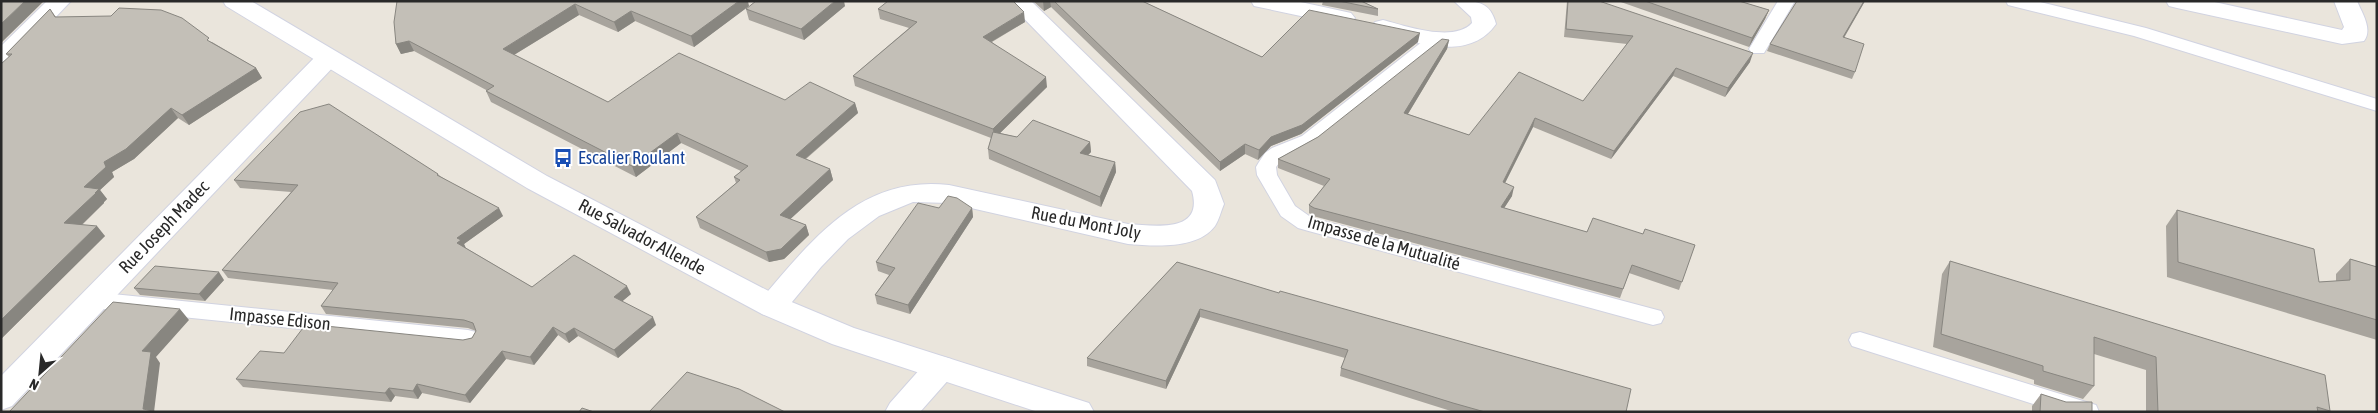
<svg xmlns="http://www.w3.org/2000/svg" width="2378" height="413" font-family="'Asap Condensed',sans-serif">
	<rect width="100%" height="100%" fill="#eae5dc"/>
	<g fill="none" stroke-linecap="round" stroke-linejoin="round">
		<g stroke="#d1d3e1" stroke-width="2">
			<path id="lane" d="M1778 1H1795L1764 53H1752L1749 49Z
				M2006 1H2036L2146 28 2377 99V111L2134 36 2008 5Z
				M1438 33 1444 34 1447 38 1444 42 1316 144 1279 163 1276 167 1277 175 1295 206 1312 218 1661 311 1664 317 1661 323 1653 325 1305 230 1298 228 1281 216 1257 175 1256 167 1259 162 1265 153 1272 148 1302 136 1432 34Z
				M93 292 468 330 476 332 479 338 476 344 468 346 93 308 85 306 82 300 85 294Z
				M1860 332 2096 405 2099 412H2058L1852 346 1849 340 1852 334Z"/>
		</g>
		<g stroke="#d1d3e1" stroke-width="2">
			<path id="street" d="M47 1H71L10 65 1 67V46Z
				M1007 1H1031L1215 180 1224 204C1221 211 1219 220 1215 226 1197 250 1154 246 1128 244L949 203 913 202 879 216 848 239 821 267 782 314 772 317 762 314 757 306 762 298C813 239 861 175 949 185L1128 224C1156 226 1204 233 1192 191Z
				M1251 1H1296L1351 13 1355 18 1351 23 1343 25 1254 6Z
				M1454 1C1475 1 1490 0 1496 24 1468 64 1413 41 1375 32L1371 27 1375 22 1383 20C1406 26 1454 43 1472 23L1471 17Z
				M2166 1H2210L2342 30 2344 27 2334 1H2357C2362 13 2373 29 2364 41L2342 44 2177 8 2169 6Z
				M328 51 337 53 340 58 337 63 12 406 1 410V376L319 53Z
				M940 356 951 359 956 368 951 377 920 412H885L890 403 929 359Z"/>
		</g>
		<g stroke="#d1d3e1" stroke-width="2">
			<path id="secondary" d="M223 1H251L547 176 782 298 854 328 1089 403 1094 412H1038L832 344 762 314 527 188 226 6Z"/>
		</g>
		<use href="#lane" fill="#fff" fill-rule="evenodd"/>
		<use href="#street" fill="#fff" fill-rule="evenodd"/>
		<use href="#secondary" fill="#fff" fill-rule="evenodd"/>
	</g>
	<path fill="#a8a49d" d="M397 1 749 6 694 47 635 21 618 32 579 15 514 55 608 102 785 100 855 103 858 113 806 159 830 169 833 180 790 219 806 225 809 235 784 259 769 262 700 228 696 217 736 183 734 177 741 171 681 143 636 177 491 102 486 91H488L414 51 401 54 396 44Z
		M1033 1H1142L1262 57 1418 42 1301 134 1271 146 1258 160 1245 154 1220 171 1051 7 1044 11Z
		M1323 1H1361L1378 9V16L1322 5Z
		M1567 1H1599L1750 62 1725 97 1673 76 1611 159 1533 127 1505 183 1512 196 1504 208 1587 232 1643 234 1695 245 1679 290 1629 273 1620 298 1313 216 1309 213V205L1324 186 1278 168V159L1318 137 1449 40 1447 49 1408 114 1469 135 1583 101 1627 44 1564 37Z
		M1618 1H1739L1769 10 1765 19 1749 47Z
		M1797 1H1865L1844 38 1855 72 1852 79 1767 51 1770 44Z
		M845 6 804 40 749 20 746 9Z
		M50 9 56 17 212 42 256 68 262 78 189 125 178 118 134 159 112 172 114 177 100 190 107 199 104 202V203L82 225 105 236 1 339 9 57 6 54Z
		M878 9 1025 22 992 42 1047 87 1000 133 1017 137 1090 142 1091 152 1088 155 1115 162 1116 172 1101 207 989 159 988 149 991 138 855 86 853 76 909 28 880 19Z
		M438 174 440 176 503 216 464 244 466 248 532 287 631 294 622 301 656 325 618 358 578 336 569 343 558 335 534 365 506 359 470 403 422 393 418 399 395 396 391 402 243 387 236 379 284 353 463 340 472 338 476 331 468 328 326 314 321 306 333 290 228 278 222 270 291 192 240 188 234 180Z
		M939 208H972L973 217 910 314 877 304 875 295 889 275 878 271 876 262Z
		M2177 210 2319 282 2336 281V274L2350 259 2377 267V340L2167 277 2166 226Z
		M1950 261 2330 411 2328 412H2146V370L2094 354V386L2083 399 2034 384V380L1933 347 1942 274Z
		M1177 262 1626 412H1454L1340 376 1341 368 1345 358 1200 317 1166 389 1087 366V358Z
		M224 280 205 301 140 295 134 288Z
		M2041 394 2092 412H2032V406Z"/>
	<path fill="#888680" d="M25 1H44L1 43V24Z
		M739 1H748L749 6 694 47 691 36Z
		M835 1H844L845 6 804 40 801 29Z
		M1043 1H1050L1051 7 1044 11Z
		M1864 1H1865L1840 44 1843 37Z
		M575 4 579 15 507 59 503 49Z
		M1769 10 1765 19 1749 47 1752 38Z
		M631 11 635 21 618 32 614 22Z
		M1024 12 1025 22 984 46 983 37Z
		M1420 33 1418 42 1301 134 1271 146 1258 160 1259 150 1271 137Z
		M1449 40 1447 49 1403 122 1404 113Z
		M409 41 414 51 401 54 396 44Z
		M1753 53 1750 62 1725 97 1728 88Z
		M256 68 262 78 189 125 182 115Z
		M1676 68 1673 76 1611 159 1614 151Z
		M1046 77 1047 87 994 139 993 129Z
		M855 103 858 113 798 165 796 155Z
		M171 108 178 118 134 159 112 172 114 177 100 190 107 199 104 202V203L73 233 64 223 84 187 104 162Z
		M1535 118 1533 127 1501 191 1503 182Z
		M677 133 681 143 636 177 632 166Z
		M1090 142 1091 152 1080 163V153Z
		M1245 144V154L1220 171V162Z
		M1115 162 1116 172 1101 207 1100 197Z
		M830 169 833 180 784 225 780 215Z
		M1514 187 1512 196 1499 216 1501 207Z
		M499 208 503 216 464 244 466 249 457 243V238Z
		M972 208 973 217 910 314 908 305Z
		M806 225 809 235 784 259 769 262 766 252Z
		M97 226 105 236 1 339V320Z
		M219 272 224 280 205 301 199 294Z
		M627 286 631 294 618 305 614 297Z
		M180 309 189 320 156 357 160 363 154 412 143 409 142 351Z
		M1200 309V317L1166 389V381Z
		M653 317 656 325 618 358 614 350Z
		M553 327 558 335 534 365 530 357Z
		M574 328 578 336 569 343 565 334Z
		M502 351 506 359 470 403 465 395Z
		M417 384 422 393 418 399 413 391Z
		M389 388 395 396 391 402 385 393Z"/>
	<path fill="#c3bfb7" stroke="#888680" d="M1 1H25L1 24Z
		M397 1H739L691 36 631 11 614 22 575 4 503 49 608 102 679 53 785 100 810 82 855 103 796 155 830 169 780 215 806 225 781 249 766 252 696 217 740 180 734 177 748 166 677 133 632 166 486 91 494 86 409 41 396 44 394 22Z
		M756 1H835L801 29 746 9Z
		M888 1H1013L1024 12 983 37 1046 77 993 129 853 76 917 22 878 9Z
		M1054 1H1142L1262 57 1309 10 1420 33 1302 125 1271 137 1259 150 1245 144 1220 162Z
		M1339 1H1361L1378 9Z
		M1568 1H1599L1753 53 1728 88 1676 68 1614 151 1535 118 1503 182 1514 187 1501 207 1587 232 1593 218 1643 234 1645 229 1695 245 1682 282 1632 265 1623 289 1314 208 1309 205 1330 179 1278 159 1318 137 1442 39 1449 40 1404 113 1469 135 1519 72 1583 101 1633 36 1566 29Z
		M1645 1H1739L1769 10 1752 38Z
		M1797 1H1864L1843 37 1864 44 1855 72 1770 44Z
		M119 8 161 10 182 18 209 38 207 40 256 68 182 115 171 108 126 149 104 162 106 167 84 187 99 189 95 193H96L64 223 97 226 1 320V64L12 54H6L50 9 55 17 111 16Z
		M329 104 438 174 437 175 499 208 457 238 461 240 457 243 532 287 574 255 627 286 614 297 653 317 614 350 574 328 565 334 553 327 530 357 502 351 465 395 417 384 413 391 389 388 385 393 236 379 260 351 284 353 306 324 463 340 472 338 476 331 473 323 464 320 321 306 338 283 222 270 298 185 234 180 300 112Z
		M1033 120 1090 142 1080 153 1115 162 1100 197 988 149 993 132 1017 137Z
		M948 196 957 198 972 208 908 305 875 295 895 268 876 262 918 203 939 208Z
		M2177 210 2314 249 2319 282 2350 280V259L2377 267V320L2178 262Z
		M1950 261 2325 375 2330 411 2317 407 2318 412H2158L2156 357 2094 337V386L2043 371V366L1941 334Z
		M1177 262 1279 293 1280 291 1631 389 1626 412H1485L1453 403 1341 368 1348 350 1200 309 1166 381 1087 358Z
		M155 266 219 272 199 294 134 288Z
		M113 302 180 309 142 351 151 352 143 409 158 412H9Z
		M687 372 739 389 785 412H649Z
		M2041 394 2066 402H2092V412H2040Z
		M582 408 594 412H579Z"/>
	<defs>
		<g id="bus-bare" transform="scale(1.5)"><path d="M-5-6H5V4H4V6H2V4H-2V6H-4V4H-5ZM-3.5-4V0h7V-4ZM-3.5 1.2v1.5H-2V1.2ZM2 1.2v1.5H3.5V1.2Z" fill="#1a4fb4" stroke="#fff" stroke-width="2.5" paint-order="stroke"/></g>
	</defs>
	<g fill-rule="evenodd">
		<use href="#bus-bare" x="563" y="158"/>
	</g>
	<g text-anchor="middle" stroke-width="4" stroke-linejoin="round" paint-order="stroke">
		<g font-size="18" fill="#164399" stroke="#fff" text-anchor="start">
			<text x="578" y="164">Escalier Roulant</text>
		</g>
		<g font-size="18" fill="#292929" stroke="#fff">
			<text transform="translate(1086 223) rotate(11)" y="6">Rue du Mont Joly</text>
			<text transform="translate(164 227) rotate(-46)" y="6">Rue Joseph Madec</text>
			<text transform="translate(642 237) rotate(28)" y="6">Rue Salvador Allende</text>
			<text transform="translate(1384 243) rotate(16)" y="6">Impasse de la Mutualité</text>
			<text transform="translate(280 319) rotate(6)" y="6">Impasse Edison</text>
		</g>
	</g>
	<rect width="2378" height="413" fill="none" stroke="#292929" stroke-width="5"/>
	<g transform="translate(40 373) rotate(207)" stroke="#ffffff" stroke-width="4" paint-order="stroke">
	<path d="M0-4L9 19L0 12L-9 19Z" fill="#292929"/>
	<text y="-8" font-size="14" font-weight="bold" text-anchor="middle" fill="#292929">N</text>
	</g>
</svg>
